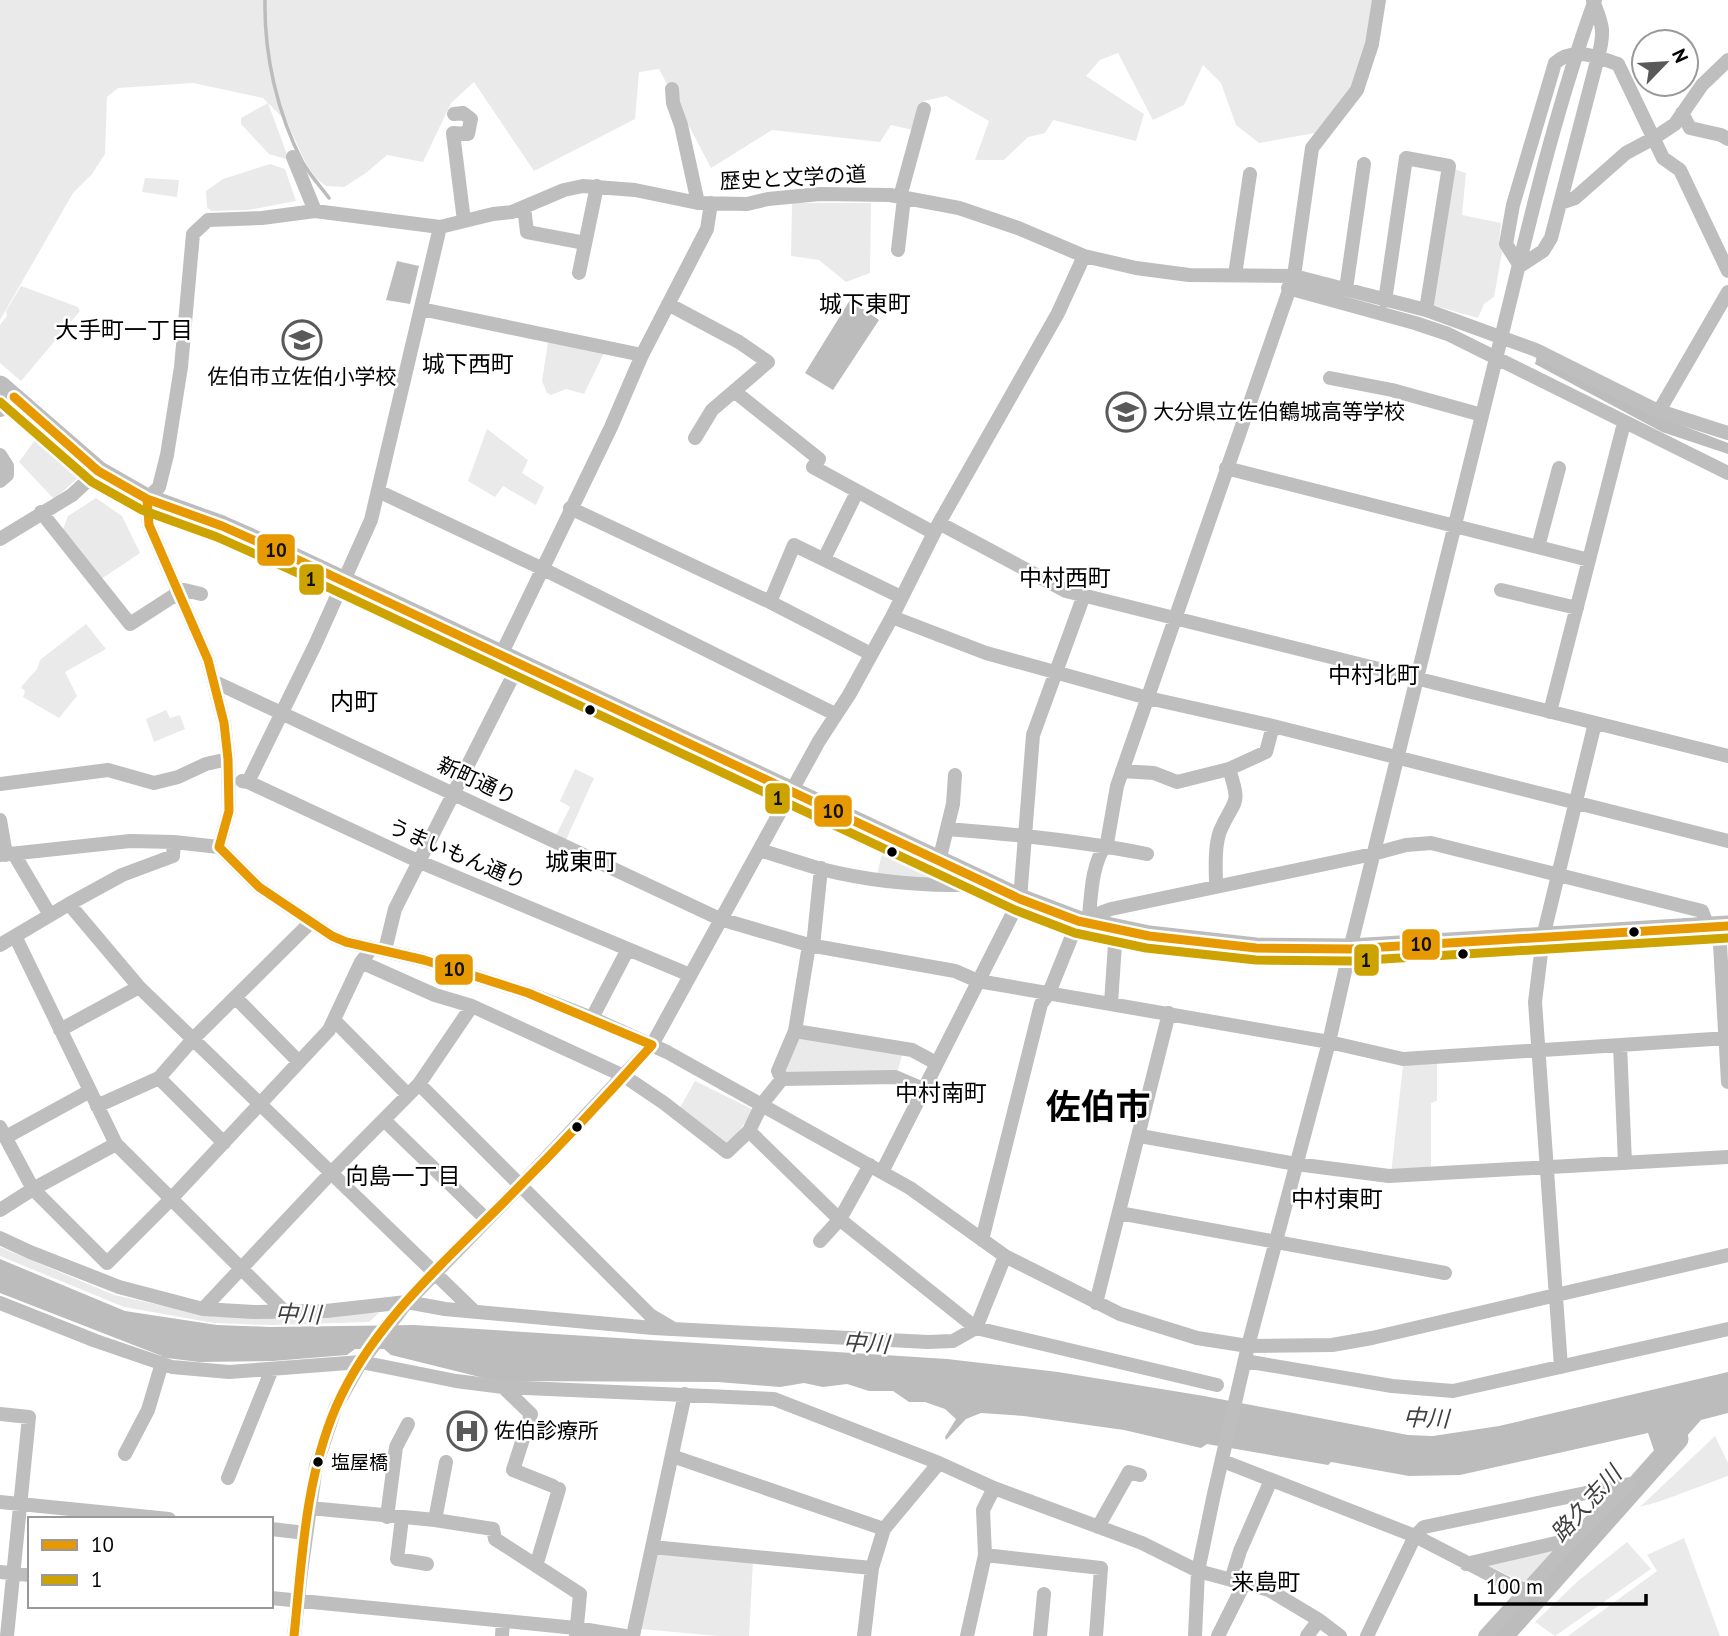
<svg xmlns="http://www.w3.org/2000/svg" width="1728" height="1636" font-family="'PT Sans','Noto Sans JP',sans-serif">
	<rect width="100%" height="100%" fill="#fff"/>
	<path fill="#eaeaea" d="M0 0H1373V19L1356 82 1315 133 1259 143 1236 125 1221 83 1203 65 1184 105 1153 120 1118 53 1100 60 1086 76 1144 114 1136 141 1053 120 1045 133 1028 137 1004 160H975L989 121 946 96 924 101 913 130 891 125 880 142 772 130 711 168 659 69 639 72 635 119 534 171 474 82 451 103 423 162 387 155 366 173 344 187 326 186 317 179 306 164 287 122 263 98 193 83 118 88 107 97 105 154 92 174 73 193 0 320Z
		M268 103 289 160 269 154 241 124V118Z
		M270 164 285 169 296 201 248 210 211 211 207 207 206 191 223 179Z
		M1454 169 1466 173 1462 215 1501 223 1499 243 1502 252 1494 297 1484 304 1478 318 1432 305Z
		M145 178 179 180 177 197 142 192Z
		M792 203H871L870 273 846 282 819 260 791 256Z
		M21 286 78 307 80 311 21 381 0 363V325L7 316 6 311Z
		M548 342 604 353 584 394 566 389 551 395 547 393 542 381Z
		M487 429 528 460 522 473 544 487 536 505 503 486 495 497 468 481Z
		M40 433 76 464 78 478 54 499 19 462Z
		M96 498 122 516 140 553 100 580 63 529 68 516Z
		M86 624 106 649 65 672 77 696 59 718 23 697 25 691 21 687 37 669 40 660Z
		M166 710 170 718 180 715 185 729 154 742 146 719Z
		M575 769 594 778 565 842 555 837 570 807 560 801Z
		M883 849 948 877 946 882 877 875Z
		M796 1034 903 1052 897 1073 784 1077Z
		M1437 1063V1101L1431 1103V1173L1391 1174 1403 1065Z
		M695 1081 754 1110 727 1148 678 1111Z
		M0 1247 114 1295 215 1317 379 1313 369 1322 271 1325 214 1323 124 1307 0 1256Z
		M1715 1436 1728 1463V1476L1661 1501 1640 1507Z
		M1684 1538 1720 1636H1568L1657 1571 1647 1555Z
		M1627 1542 1651 1569 1555 1636 1535 1622 1578 1581Z
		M1561 1547 1526 1584 1485 1564Z
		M654 1550 753 1561 749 1636H719L641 1629Z"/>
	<path fill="#bcbcbc" d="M397 261 419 266 410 304 386 300Z
		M850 300 879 320 833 390 805 373Z
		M1537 356 1660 417 1728 443V454L1662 432 1535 364Z
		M0 1259 125 1311 217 1325 271 1327 414 1325 947 1359 1058 1372 1204 1396 1408 1435 1433 1436 1499 1426 1728 1372V1413L1701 1420 1663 1463 1657 1459 1648 1433 1460 1475 1409 1476 1331 1462 1328 1465 1207 1444 1201 1448 1124 1430 1024 1416 981 1413 966 1419 946 1440 945 1437 956 1419 945 1409 925 1402H909L893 1391H869L847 1384 823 1387 804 1383 780 1387 718 1382 496 1381 391 1355 384 1349H355L347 1355 273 1361 199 1362 167 1358 0 1293Z"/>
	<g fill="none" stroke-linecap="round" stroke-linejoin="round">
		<path stroke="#bcbcbc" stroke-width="3.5" d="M265 0C264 55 277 113 303 163 310 175 320 186 329 198"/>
		<path stroke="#bcbcbc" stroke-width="21" d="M1503 1636 1678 1439"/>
		<path stroke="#bebebe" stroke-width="14" d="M1593 1C1603 25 1605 32 1598 57L1551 238 1543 251 1520 266 1506 244 1513 205 1555 63C1574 46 1597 57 1618 64L1663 158 1680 170 1728 271
			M672 89 673 103 681 125 698 203
			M1682 113 1690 128 1721 135 1728 139
			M454 114 463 113 471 119 468 134 453 133 464 221
			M293 157 315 211
			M900 197 924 109
			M1560 203 1575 198 1626 153 1654 138 1675 124 1702 85 1728 60
			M524 207 527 232 585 243
			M898 250 904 198
			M579 273 597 186
			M1235 275 1250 174
			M1288 288 1415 323 1448 334 1728 473
			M1346 289 1364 164
			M1385 301 1406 158 1449 166 1426 310
			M668 304 739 342 768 362 712 410 695 438
			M421 309 642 355
			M1330 378 1392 390 1482 415
			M734 391 819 459 813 467 934 533
			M0 410 14 397
			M1659 411 1728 292
			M1728 433 1656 410 1536 350 1426 310 1294 276 1189 275 1136 268 1084 256 1018 228 959 208 890 195 820 194 768 199 747 204 698 203 635 190 583 186 564 190 512 212 493 214 440 227 315 211 262 218 208 220 193 234 181 367 167 455 159 487 147 499 149 525 208 660 224 723 228 759 229 811 219 847 259 887 332 936 346 942 424 960 528 993 592 1018 667 1052 910 1188 1005 1256 1120 1314 1197 1338 1248 1346 1332 1345 1372 1338 1728 1255
			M0 455 7 466V475L0 481
			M1226 468 1589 560
			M378 491 541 568 835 714
			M570 508 770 602 871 654
			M41 512 130 624 178 593
			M939 523 1066 591 1728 756
			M0 539 72 495 98 471
			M1538 547 1559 468
			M824 559 857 492
			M176 588 201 594
			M1501 590 1577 608
			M770 602 794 545 901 597
			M892 617 986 653 1148 698 1273 726 1728 841
			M501 655 611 427 642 355 707 229 711 203
			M215 682 720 919 809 945 955 971 978 981 1329 1042 1403 1059 1728 1038
			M1550 712 1624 423
			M1122 771 1154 773 1177 782 1229 769 1266 752 1273 726
			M242 781 248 782 420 862 690 975
			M248 782 315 645 371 520 440 227
			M0 784 108 770 154 783 178 777 206 764 228 759
			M0 820 6 855
			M947 829C1014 834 1081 841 1147 854
			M759 850C780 856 800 863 821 869 873 882 931 887 984 884
			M14 854 50 915
			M0 855 130 841 174 842 219 847
			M939 861 953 804 955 775
			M1216 887C1216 870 1214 848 1220 831 1234 798 1242 808 1229 769
			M69 904 139 987 475 1312
			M1089 917C1091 894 1092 862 1107 843L1117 786 1294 276 1312 148 1357 90 1372 44 1379 0
			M1719 927 1728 1082
			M15 936 116 1144 285 1312
			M0 945 69 904 122 875 173 856 174 842
			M809 945 795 1031 778 1071 782 1079 762 1104 749 1131 838 1218 976 1328 1217 1385
			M813 946 821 868
			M385 950 395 909 519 664
			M361 962 435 995 472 1006 624 1076 664 1103 727 1152 749 1131
			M235 997 299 1062
			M1111 1003 1116 929
			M592 1018 628 949
			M334 1020 408 1095
			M60 1030 139 987
			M795 1031 912 1050 936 1063
			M1620 1045 1625 1163
			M159 1078 224 1143
			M782 1079 895 1077 923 1089
			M419 1084 650 1315 672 1328
			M97 1106 159 1078 193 1039 310 923
			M384 1120 487 1220
			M0 1127 33 1189 107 1263 170 1200 329 1030 361 962 372 948
			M1140 1136 1296 1164 1389 1176 1728 1157
			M6 1137 90 1091
			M882 1172 1020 899 1033 735 1084 595
			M0 1210 33 1189 116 1144
			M1119 1213 1445 1273
			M0 1238 30 1252 119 1287 203 1309 254 1312 326 1311 407 1302 445 1309 653 1328 928 1342 953 1341 976 1328 1005 1256
			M982 1240 1041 1004 1049 993 1078 921 1111 909 1373 854 1406 845 1431 843 1702 911 1708 927
			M820 1241 840 1219 870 1165
			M0 1303 96 1341 172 1367 229 1372 361 1362 456 1381 503 1387 774 1399 939 1463 994 1488 1142 1543 1198 1571 1269 1590 1319 1620 1340 1636
			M1096 1303 1169 1013
			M203 1309 330 1174 419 1084 472 1006
			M1245 1361 1392 1386 1453 1391 1728 1329
			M1561 1367 1535 1002 1543 937 1595 723
			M503 1387 531 1414 513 1470 553 1486
			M0 1414 29 1417 7 1636
			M125 1454 148 1410 162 1363
			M672 1456 884 1529
			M1223 1461 1415 1536 1512 1586 1527 1590
			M228 1478 272 1369
			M0 1502 169 1519
			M310 1508 435 1520 493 1529 495 1539 580 1594 576 1636
			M387 1517 396 1447 408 1424
			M402 1518 397 1559 427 1564
			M435 1520 446 1462
			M1098 1527 1129 1472 1140 1475
			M271 1529 306 1533
			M652 1547 872 1568
			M985 1555 1101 1568 1096 1636
			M1466 1564 1573 1539
			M536 1566 559 1489
			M0 1572 30 1575
			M1231 1580 1240 1551 1271 1480
			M271 1598 576 1628 625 1636
			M294 1636 301 1572 316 1466 336 1406 361 1362 407 1302 521 1185 652 1045 819 741 849 695 892 617 939 523 1058 313 1084 256
			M502 1636 503 1621
			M633 1636 685 1394
			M864 1636 872 1568 884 1529 939 1463
			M967 1636 985 1555 983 1510 994 1488
			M1040 1636 1044 1594
			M1195 1636 1198 1571 1214 1494 1248 1346 1329 1042 1350 949C1397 760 1443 572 1490 383 1522 255 1550 124 1595 0
			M1218 1636 1244 1584
			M1307 1636 1319 1620
			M1367 1636 1415 1536 1424 1527 1629 1484 1573 1539 1485 1636"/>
		<path stroke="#bdbdbd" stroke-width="21" d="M0 386 98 471 147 499 222 526 294 558 1020 899 1078 921 1149 936 1256 948 1350 949 1728 926"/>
		<g stroke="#fff" stroke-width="14">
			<path id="bus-1" d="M14 397 98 471 147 499 222 526 294 558 1020 899 1078 921 1149 936 1256 948 1350 949 1728 926
				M147 499 149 525 208 660 224 723 228 759 229 811 219 847 259 887 332 936 346 942 424 960 528 993 652 1045
				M294 1636C302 1560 305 1479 336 1407 371 1326 442 1264 503 1203 554 1152 604 1099 652 1045"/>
		</g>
		<g stroke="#fff" stroke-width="14">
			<path id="bus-2" d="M0 402 92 482 142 510 217 537 289 569 1015 910 1075 933 1146 948 1256 960 1351 961 1728 938"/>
		</g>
		<use href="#bus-1" stroke="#e69900" stroke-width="9"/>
		<use href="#bus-2" stroke="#cca300" stroke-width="9"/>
	</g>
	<defs>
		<g id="school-ring" transform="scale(2.0125)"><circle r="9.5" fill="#fff" stroke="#595959" stroke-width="1.5"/><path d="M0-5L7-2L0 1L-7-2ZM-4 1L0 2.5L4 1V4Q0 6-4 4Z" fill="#595959"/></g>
		<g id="hospital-ring" transform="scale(2.0125)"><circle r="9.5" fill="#fff" stroke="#595959" stroke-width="1.5"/><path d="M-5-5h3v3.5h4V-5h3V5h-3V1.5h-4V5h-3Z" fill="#595959"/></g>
	</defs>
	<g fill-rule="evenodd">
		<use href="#school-ring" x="302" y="340"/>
		<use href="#school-ring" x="1126" y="412"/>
		<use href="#hospital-ring" x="467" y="1431"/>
	</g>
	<g fill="#000" stroke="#fff" stroke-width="2.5">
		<circle cx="590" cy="710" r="6"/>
		<circle cx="892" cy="852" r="6"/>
		<circle cx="1634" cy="932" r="6"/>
		<circle cx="1463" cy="954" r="6"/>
		<circle cx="577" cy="1127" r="6"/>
		<circle cx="318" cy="1462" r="6"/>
	</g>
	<g text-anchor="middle" stroke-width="5" stroke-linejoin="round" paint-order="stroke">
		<g font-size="19" fill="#000" stroke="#fff" text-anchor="start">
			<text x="331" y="1469">塩屋橋</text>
		</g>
		<g font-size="21" fill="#000" stroke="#fff">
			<text transform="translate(793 178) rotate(-3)" y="7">歴史と文学の道</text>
			<text transform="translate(477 781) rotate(25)" y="7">新町通り</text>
			<text transform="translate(457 854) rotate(23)" y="7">うまいもん通り</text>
		</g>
		<g font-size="21" fill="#000" stroke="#fff" text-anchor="start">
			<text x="302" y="384" text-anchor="middle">佐伯市立佐伯小学校</text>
			<text x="1153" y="419">大分県立佐伯鶴城高等学校</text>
			<text x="494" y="1438">佐伯診療所</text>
		</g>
		<g font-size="23" fill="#000" stroke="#fff">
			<text x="865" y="312">城下東町</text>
			<text x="124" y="338">大手町一丁目</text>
			<text x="468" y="372">城下西町</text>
			<text x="1065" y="586">中村西町</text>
			<text x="1374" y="683">中村北町</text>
			<text x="941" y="1101">中村南町</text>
			<text x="403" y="1184">向島一丁目</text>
			<text x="1337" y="1207">中村東町</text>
			<text x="1266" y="1590">来島町</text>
		</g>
		<g font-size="23" font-style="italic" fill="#404040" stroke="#fff">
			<text transform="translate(298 1314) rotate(2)" y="8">中川</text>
			<text transform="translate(866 1343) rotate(4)" y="8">中川</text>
			<text transform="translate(1426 1418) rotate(2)" y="8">中川</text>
			<text transform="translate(1586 1504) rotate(-48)" y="8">路久志川</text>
		</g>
		<g font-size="24" fill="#000" stroke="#fff">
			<text x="354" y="710">内町</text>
			<text x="581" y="870">城東町</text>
		</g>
		<g font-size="35" font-weight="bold" fill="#000" stroke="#fff">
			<text x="1098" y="1119">佐伯市</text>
		</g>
	</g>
	<g stroke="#fff" stroke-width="2.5">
		<rect x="256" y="533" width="40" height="34" rx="7" fill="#e69900"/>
		<rect x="298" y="563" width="27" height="33" rx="7" fill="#cca300"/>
		<rect x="764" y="782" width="27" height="33" rx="7" fill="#cca300"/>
		<rect x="813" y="794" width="40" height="34" rx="7" fill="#e69900"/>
		<rect x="1401" y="928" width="40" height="33" rx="7" fill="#e69900"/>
		<rect x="1353" y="943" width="27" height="34" rx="7" fill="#cca300"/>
		<rect x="434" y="953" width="40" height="33" rx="7" fill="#e69900"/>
	</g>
	<g font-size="19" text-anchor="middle" font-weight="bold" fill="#111">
		<text x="276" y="557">10</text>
		<text x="311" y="586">1</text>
		<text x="778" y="805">1</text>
		<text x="833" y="818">10</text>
		<text x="1421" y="951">10</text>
		<text x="1366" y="967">1</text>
		<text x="454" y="976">10</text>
	</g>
	<rect x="28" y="1517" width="245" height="91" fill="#ffffff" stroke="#999999" stroke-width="2"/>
	<rect x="42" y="1540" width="35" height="10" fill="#e69900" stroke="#999999" stroke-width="2"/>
	<text x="91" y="1552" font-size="21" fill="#000000">10</text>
	<rect x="42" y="1575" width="35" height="10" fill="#cca300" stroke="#999999" stroke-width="2"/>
	<text x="91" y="1587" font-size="21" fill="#000000">1</text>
	<g transform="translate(1665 63) rotate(65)"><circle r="33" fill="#ffffff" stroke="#999999" stroke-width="2"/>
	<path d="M0-5L12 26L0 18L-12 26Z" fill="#595959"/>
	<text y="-10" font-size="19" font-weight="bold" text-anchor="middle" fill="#000000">N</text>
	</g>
	<path d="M1476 1594v10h170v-10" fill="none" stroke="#000000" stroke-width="3.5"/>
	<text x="1486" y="1594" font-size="21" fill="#000000" stroke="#ffffff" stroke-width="5" paint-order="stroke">100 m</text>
</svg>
